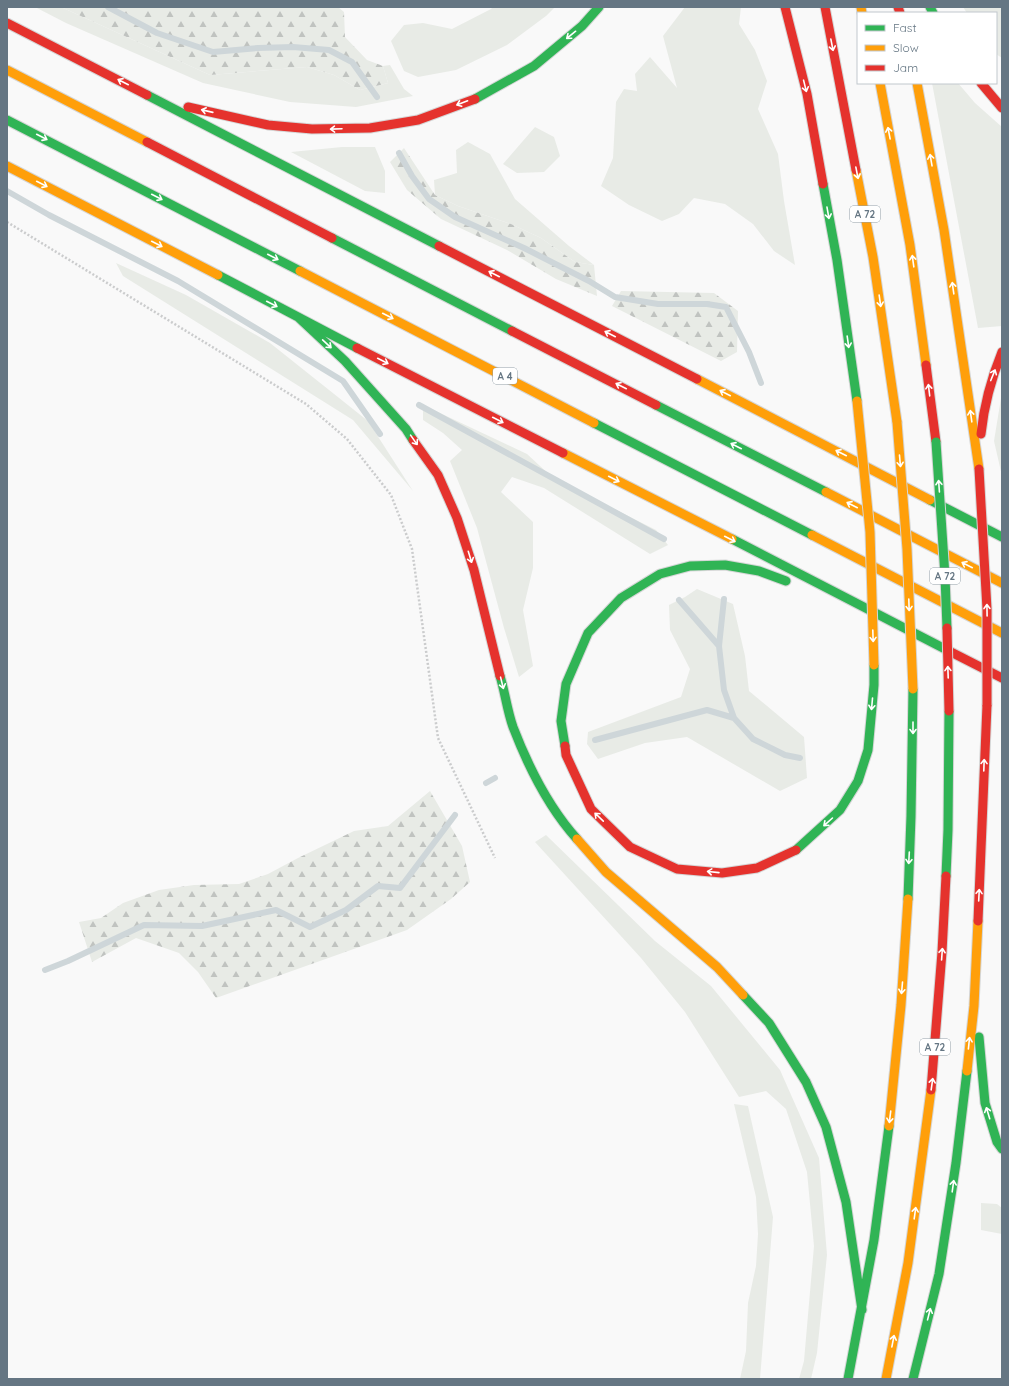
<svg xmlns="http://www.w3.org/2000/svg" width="1009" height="1386" font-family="Quicksand,sans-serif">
	<defs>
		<pattern id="forest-firs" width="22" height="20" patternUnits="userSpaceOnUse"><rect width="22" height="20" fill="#e8ebe6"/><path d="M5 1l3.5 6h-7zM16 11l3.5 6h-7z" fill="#c0c3c0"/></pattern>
	</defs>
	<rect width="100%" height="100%" fill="#f9f9f9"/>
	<path fill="#e8ebe6" d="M35 7H61L210 75 307 67 334 75 360 90 388 83 383 66 390 65 404 89 413 96 356 107 290 102 203 83 66 23Z
		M493 7H555L546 16 507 45 456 70 418 77 404 71 391 41 404 25 423 23 452 29 491 9Z
		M685 7H741L739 24 755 50 767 81 758 109 778 154 784 201 795 265 774 251 753 224 725 204 694 198 679 214 662 221 629 205 601 186 613 158 616 102 624 89 637 91 635 74 650 57 677 88 663 36Z
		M963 7H1002V58L996 54V13H967Z
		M932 83H958L975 103 1002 127V326L978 328Z
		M535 127 554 137 560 156 544 172 517 173 503 164Z
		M468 142 490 154 515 199 569 246 594 265 575 262 541 238 511 224 458 206 435 195 434 180 457 173 456 150Z
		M342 147H375L385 171V193L365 191 291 152Z
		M116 263 186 295 270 343 368 421 413 491 353 420 123 276Z
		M1002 392V476L994 441Z
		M423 405 527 454 553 478 656 530 668 545 650 554 544 488 512 477 501 492 533 522V568L523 610 533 666 519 677 504 628 477 528 450 461 462 450 443 433 423 420Z
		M697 589 733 604 745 656 749 691 804 737 807 778 780 791 687 737 645 743 598 759 587 744 588 732 681 697 690 669 670 630 669 605 685 597Z
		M546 835 655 941 711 986 780 1070 819 1158 827 1255 817 1353 811 1379H799L804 1361 814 1246 807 1172 786 1109 766 1091 739 1097 685 1012 641 958 535 842Z
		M734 1104 748 1106 773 1217 760 1379H740L746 1351 748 1303 756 1266 758 1234 756 1197Z
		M981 1203 997 1204 1002 1208V1234L981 1230Z"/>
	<path fill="url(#forest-firs)" d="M61 7H338L344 12 345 37 367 60 383 66 388 83 360 90 334 75 307 67 210 75Z
		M404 148 435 195 458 206 511 224 541 238 575 262 594 265 597 296 556 279 507 250 441 219 407 190 390 162Z
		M621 291 714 293 738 311 737 352 721 361 612 306Z
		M430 791 462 846 470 882 451 899 407 930 216 998 198 972 179 953 136 938 92 962 79 922 101 918 123 903 159 890 194 885 239 884 268 874 298 858 354 831 388 826Z"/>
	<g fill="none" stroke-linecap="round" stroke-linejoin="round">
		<path stroke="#ced6d9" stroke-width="6" d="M108 7 157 33 213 52 258 48 293 47 329 50 352 62 377 97
			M399 153 412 176 429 199 455 217 524 248 589 281 615 297 658 304H707L726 307 749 352 761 383
			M7 191 49 215 178 281 343 381 380 434
			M419 405 664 539
			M724 599 719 646 724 690 734 718 753 739 785 755 800 758
			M679 600 719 646
			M595 740 707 710 734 718
			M486 783 495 778
			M45 970 68 961 144 925 202 926 276 910 310 927 346 910 378 886 400 888 455 815"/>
		<g stroke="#d5d6d6" stroke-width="11">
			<path id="fast" d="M930 7 933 13
				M147 95 439 246
				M475 99 534 66 582 26 599 7
				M7 120 300 271
				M823 184 837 260 857 401
				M332 238 512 331
				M218 275 357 348
				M298 317 345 361 406 429 413 440
				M656 405 826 492
				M594 423 812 535
				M930 500 1002 537
				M732 539 947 650
				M500 676C505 692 507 710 513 727 528 766 549 808 577 839
				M565 746 561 721 566 684 588 633 621 598 660 574 690 566 725 565 759 571 786 581
				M796 850 840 810 858 781 868 750 874 685V665
				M946 876 948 830 949 711
				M908 899 911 816 913 689
				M743 995 769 1023 806 1082 826 1127 846 1202 862 1310
				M979 1037 985 1103 997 1142 1002 1149
				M848 1379 874 1240 889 1126
				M913 1379 939 1274 956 1163 967 1071"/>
		</g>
		<g stroke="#d5d6d6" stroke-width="11">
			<path id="slow" d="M861 7 862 13
				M7 70 147 142
				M880 83 910 245 926 365
				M917 83 944 230 979 469
				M7 166 218 275
				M856 170 873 257 897 422
				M300 271 594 423
				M697 379 930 500
				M563 453 732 539
				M826 492 1002 583
				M812 535 1002 633
				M577 839 606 872 717 967 743 995
				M967 1071 974 1006 978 921
				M889 1126 901 1005 908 899
				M886 1379 908 1263 931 1090"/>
		</g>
		<g stroke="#d5d6d6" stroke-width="11">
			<path id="jam" d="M785 7 807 94 823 184
				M825 7 856 170
				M898 7 900 13
				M7 23 147 95
				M981 83 1002 108
				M188 107 268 125 312 129 370 128 418 120 475 99
				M147 142 332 238
				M439 246 697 379
				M512 331 656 405
				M357 348 563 453
				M926 365 936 442
				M981 434C984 405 991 379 1002 352
				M413 440 438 475 457 518 474 570 500 676
				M947 650 1002 678
				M565 746 566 755 591 809 630 847 677 869 722 873 757 868 796 850
				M978 921 987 705
				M931 1090 942 952 946 876"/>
		</g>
		<path stroke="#cbcccd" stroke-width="2.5" stroke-dasharray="2 2" stroke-linecap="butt" d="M7 222 306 404 347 439 391 495 412 549 438 738 495 858"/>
		<use href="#fast" stroke="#30b455" stroke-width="9"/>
		<use href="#slow" stroke="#ff9f0a" stroke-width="9"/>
		<use href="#jam" stroke="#e5322d" stroke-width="9"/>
		<g stroke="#d5d6d6" stroke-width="11" stroke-linecap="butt">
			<path id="fast-bridge" d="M936 442 945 576 947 628"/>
		</g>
		<g stroke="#d5d6d6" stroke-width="11" stroke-linecap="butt">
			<path id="slow-bridge" d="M857 401 870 532 874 665
				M897 422 907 549 913 689"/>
		</g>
		<g stroke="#d5d6d6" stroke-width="11" stroke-linecap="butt">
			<path id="jam-bridge" d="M979 469 987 609V705
				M947 628 949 711"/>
		</g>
		<use href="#fast-bridge" stroke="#30b455" stroke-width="9"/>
		<use href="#slow-bridge" stroke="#ff9f0a" stroke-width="9"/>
		<use href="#jam-bridge" stroke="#e5322d" stroke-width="9"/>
	</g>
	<defs><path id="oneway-shaft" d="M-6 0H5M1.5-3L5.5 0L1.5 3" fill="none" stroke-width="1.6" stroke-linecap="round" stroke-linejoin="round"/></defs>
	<g stroke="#fff">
		<use href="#oneway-shaft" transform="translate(571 35) rotate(141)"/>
		<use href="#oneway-shaft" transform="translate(832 45) rotate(79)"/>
		<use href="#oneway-shaft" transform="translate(123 82) rotate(-153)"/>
		<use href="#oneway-shaft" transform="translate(805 86) rotate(76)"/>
		<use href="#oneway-shaft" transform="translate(462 103) rotate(159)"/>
		<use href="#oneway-shaft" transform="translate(207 111) rotate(-167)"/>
		<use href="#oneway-shaft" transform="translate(336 129) rotate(178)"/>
		<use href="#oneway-shaft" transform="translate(889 133) rotate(-101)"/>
		<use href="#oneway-shaft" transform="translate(42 137) rotate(27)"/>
		<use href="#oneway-shaft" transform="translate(931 160) rotate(-100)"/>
		<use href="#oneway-shaft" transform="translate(857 173) rotate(79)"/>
		<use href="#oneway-shaft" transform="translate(42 184) rotate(27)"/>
		<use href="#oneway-shaft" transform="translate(157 197) rotate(27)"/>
		<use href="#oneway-shaft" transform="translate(828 213) rotate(80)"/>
		<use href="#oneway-shaft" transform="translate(157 244) rotate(27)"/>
		<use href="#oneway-shaft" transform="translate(273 257) rotate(27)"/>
		<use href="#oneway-shaft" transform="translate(913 261) rotate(-98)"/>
		<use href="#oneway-shaft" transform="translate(494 274) rotate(-153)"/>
		<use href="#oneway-shaft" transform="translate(953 288) rotate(-98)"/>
		<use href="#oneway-shaft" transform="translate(880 301) rotate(82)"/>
		<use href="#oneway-shaft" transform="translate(272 304) rotate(27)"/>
		<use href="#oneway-shaft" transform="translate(388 316) rotate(27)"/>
		<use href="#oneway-shaft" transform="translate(610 334) rotate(-153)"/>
		<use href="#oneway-shaft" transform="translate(848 342) rotate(82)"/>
		<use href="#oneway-shaft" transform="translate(327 344) rotate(43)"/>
		<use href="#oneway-shaft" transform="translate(383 361) rotate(27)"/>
		<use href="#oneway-shaft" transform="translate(993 375) rotate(-68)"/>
		<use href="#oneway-shaft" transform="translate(621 386) rotate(-153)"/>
		<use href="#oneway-shaft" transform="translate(929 390) rotate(-97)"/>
		<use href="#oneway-shaft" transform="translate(725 393) rotate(-153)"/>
		<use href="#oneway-shaft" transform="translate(971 416) rotate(-98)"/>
		<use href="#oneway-shaft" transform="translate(498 420) rotate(27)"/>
		<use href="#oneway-shaft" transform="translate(414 440) rotate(55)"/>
		<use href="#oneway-shaft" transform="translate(736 446) rotate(-153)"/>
		<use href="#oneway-shaft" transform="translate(841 453) rotate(-153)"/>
		<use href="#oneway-shaft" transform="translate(900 461) rotate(85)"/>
		<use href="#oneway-shaft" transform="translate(614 479) rotate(27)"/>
		<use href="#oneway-shaft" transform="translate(939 486) rotate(-94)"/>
		<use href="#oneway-shaft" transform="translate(852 505) rotate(-153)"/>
		<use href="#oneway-shaft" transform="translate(730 539) rotate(27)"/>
		<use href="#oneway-shaft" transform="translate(470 557) rotate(73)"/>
		<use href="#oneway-shaft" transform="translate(967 565) rotate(-153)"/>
		<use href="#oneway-shaft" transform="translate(909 605) rotate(88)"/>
		<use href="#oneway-shaft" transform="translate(987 610) rotate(-91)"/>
		<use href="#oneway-shaft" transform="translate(873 636) rotate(88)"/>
		<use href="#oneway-shaft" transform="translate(948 672) rotate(-92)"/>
		<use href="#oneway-shaft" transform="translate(502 683) rotate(76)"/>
		<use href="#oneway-shaft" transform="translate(872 704) rotate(95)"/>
		<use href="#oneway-shaft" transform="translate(913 728) rotate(90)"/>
		<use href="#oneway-shaft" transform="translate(984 765) rotate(-88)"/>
		<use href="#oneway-shaft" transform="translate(599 817) rotate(-136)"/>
		<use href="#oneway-shaft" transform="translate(828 822) rotate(138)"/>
		<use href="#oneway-shaft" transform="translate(909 858) rotate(93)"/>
		<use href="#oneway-shaft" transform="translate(713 872) rotate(-174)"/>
		<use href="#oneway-shaft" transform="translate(979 895) rotate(-87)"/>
		<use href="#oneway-shaft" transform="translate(942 954) rotate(-86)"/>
		<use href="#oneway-shaft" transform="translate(902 988) rotate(95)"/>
		<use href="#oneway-shaft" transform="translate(969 1043) rotate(-84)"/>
		<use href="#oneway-shaft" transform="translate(932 1084) rotate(-82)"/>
		<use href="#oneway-shaft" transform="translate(988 1113) rotate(-107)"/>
		<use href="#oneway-shaft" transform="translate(890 1117) rotate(97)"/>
		<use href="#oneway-shaft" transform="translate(953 1186) rotate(-82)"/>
		<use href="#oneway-shaft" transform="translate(915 1213) rotate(-82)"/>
		<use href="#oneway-shaft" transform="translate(929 1314) rotate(-76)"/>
		<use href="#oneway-shaft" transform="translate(893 1341) rotate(-79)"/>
	</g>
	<g text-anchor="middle" stroke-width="4" stroke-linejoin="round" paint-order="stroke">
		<g fill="#fff" stroke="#939fa8" stroke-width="1">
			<rect x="850" y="206" width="30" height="16" rx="3"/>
			<rect x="493" y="368" width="24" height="16" rx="3"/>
			<rect x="930" y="568" width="30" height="16" rx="3"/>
			<rect x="920" y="1039" width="30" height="16" rx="3"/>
		</g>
		<g font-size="10" font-weight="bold" fill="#657683">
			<text x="865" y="218">A 72</text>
			<text x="505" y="380">A 4</text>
			<text x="945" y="580">A 72</text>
			<text x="935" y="1051">A 72</text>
		</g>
	</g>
	<rect width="1009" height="1386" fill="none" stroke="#657683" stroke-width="16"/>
	<rect x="857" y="12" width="140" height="72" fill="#ffffff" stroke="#c1c8cd"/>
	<rect x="865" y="25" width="20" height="6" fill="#30b455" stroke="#c1c8cd"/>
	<text x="893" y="32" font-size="12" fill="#657683">Fast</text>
	<rect x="865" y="45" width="20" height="6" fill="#ff9f0a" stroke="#c1c8cd"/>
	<text x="893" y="52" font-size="12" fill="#657683">Slow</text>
	<rect x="865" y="65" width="20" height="6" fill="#e5322d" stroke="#c1c8cd"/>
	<text x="893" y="72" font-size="12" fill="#657683">Jam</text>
</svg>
